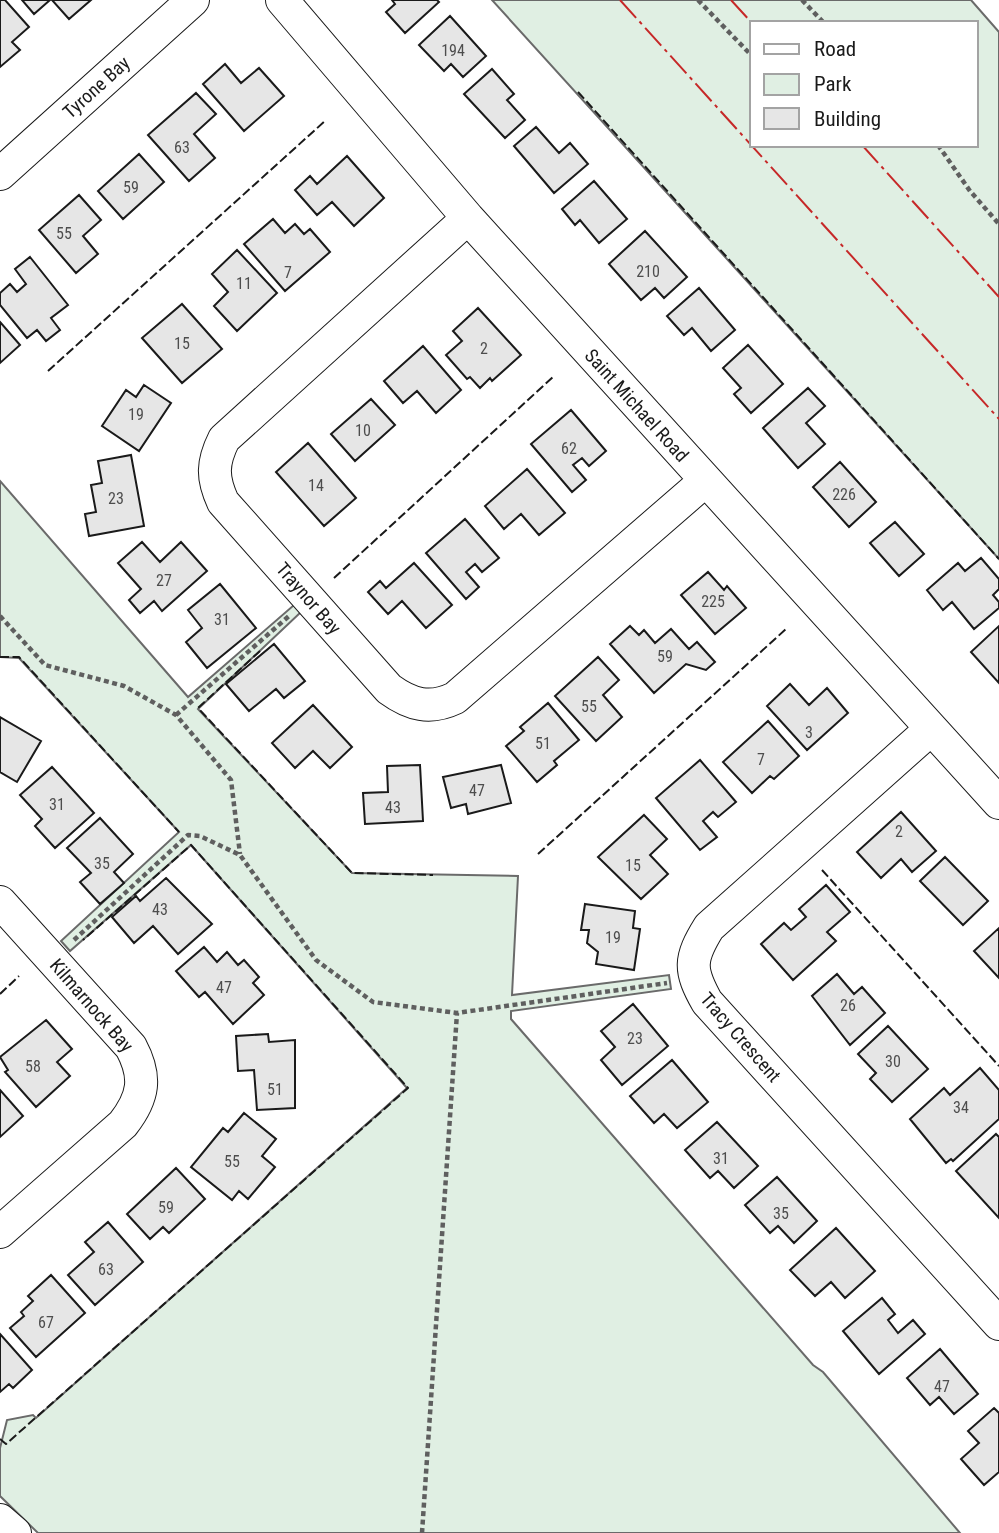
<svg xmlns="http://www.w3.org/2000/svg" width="999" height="1533" font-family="'Roboto Condensed',sans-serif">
	<rect width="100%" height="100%" fill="#fff"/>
	<path fill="#e0efe3" stroke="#6a6a6a" stroke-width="2" fill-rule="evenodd" d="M492 0H971L999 32V559ZM752 23H976V145H752Z
		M0 481 188 697 294 605 301 612 198 709 352 873 518 876 512 995 669 975 671 989 511 1011V1019L813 1365 823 1372 960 1533H38L0 1496V1448L7 1420 33 1415 36 1418 407 1088 191 845 70 951 61 941 179 832 19 658 0 657Z"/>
	<path fill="#e6e6e6" stroke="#1a1a1a" stroke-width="2" d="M0 0H5L29 27 12 42 20 50 0 67Z
		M22 0H50L34 14Z
		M52 0H91L69 19Z
		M392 0H437L439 2 405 33 386 12 395 4Z
		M450 16 486 56 463 77 451 64 444 71 419 45Z
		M225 64 241 83 259 68 284 96 244 131 203 84Z
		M492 69 514 94 507 100 525 120 505 138 464 94Z
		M196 93 216 114 194 134 215 158 189 181 148 135Z
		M536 127 559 153 570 143 588 164 554 193 514 146Z
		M139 154 164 182 123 219 98 191Z
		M347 156 384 198 354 226 332 202 317 215 295 190 310 176 317 184Z
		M594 181 627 219 599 243 580 220 575 225 562 209Z
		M79 195 101 220 83 236 98 254 76 273 39 230Z
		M273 219 285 233 295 224 304 234 310 229 330 252 285 291 244 244Z
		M645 231 687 277 664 298 655 288 641 300 609 264Z
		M237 250 277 293 237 331 214 306 228 292 212 274Z
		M30 257 68 305 51 318 60 330 46 341 37 330 27 338 0 305V293L10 284 17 292 26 284 15 269Z
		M699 288 735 330 711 351 692 328 684 335 667 316Z
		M182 304 222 349 182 383 142 338Z
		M478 308 521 355 492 381 490 378 480 388 470 377 467 379 446 355 462 341 453 331Z
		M0 322 20 345 0 363Z
		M748 345 783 384 751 413 734 394 741 388 723 368Z
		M423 346 461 390 436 413 417 391 403 403 384 381Z
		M144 385 171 403 139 451 102 426 126 390 136 397Z
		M808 388 825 406 806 423 825 444 798 468 763 428Z
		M371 399 395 425 355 461 331 434Z
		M571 410 606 451 589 466 582 458 573 465 586 480 572 492 531 444Z
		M308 443 356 498 324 526 276 472Z
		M131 455 144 526 89 536 85 514 96 512 91 485 102 483 98 461Z
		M840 462 876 502 849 527 813 487Z
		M527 469 565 513 539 535 521 514 504 529 485 506Z
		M465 519 499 558 482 572 475 564 466 572 479 587 466 599 426 553Z
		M895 522 924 554 899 576 870 543Z
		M142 542 160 562 181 542 207 571 162 611 154 601 140 613 129 600 141 589 118 563Z
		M981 558 999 579V589L993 595 999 602V608L974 629 952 602 943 610 927 590 958 563 965 571Z
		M414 563 452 605 426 628 402 601 388 614 368 592 380 581 386 588Z
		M708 572 724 590 727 586 746 608 715 634 681 595Z
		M220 584 256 628 207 668 186 642 202 628 188 610Z
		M630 626 639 635 644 630 655 643 671 629 689 649 697 642 715 662 706 670 686 664 654 693 610 644Z
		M999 626V683L971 652Z
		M274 644 305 681 284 698 276 689 249 711 226 684Z
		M598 657 619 680 603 695 622 717 596 741 555 696Z
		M790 684 809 705 827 688 848 713 807 750 767 706Z
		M548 703 579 740 554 761 557 765 537 782 506 746 524 731 520 727Z
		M313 705 352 747 330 768 313 751 295 768 272 743Z
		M0 717 41 741 17 782 0 772Z
		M768 721 799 756 774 779 770 776 752 793 723 762Z
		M700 760 736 802 718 817 713 812 703 821 717 837 700 850 656 798Z
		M420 765 423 821 365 824 363 793 388 792 387 766Z
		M501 765 511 803 468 814 466 804 451 808 443 777Z
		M52 767 94 813 55 848 35 826 42 819 20 795Z
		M901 812 936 851 912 872 901 859 881 878 857 852Z
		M644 815 667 839 650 855 668 874 641 899 598 857Z
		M100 818 133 854 114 872 124 883 100 904 80 882 91 873 67 848Z
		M945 857 988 901 963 925 920 881Z
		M166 878 212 924 178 954 153 926 134 943 112 917 136 896 140 901Z
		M826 885 850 912 827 932 836 941 793 980 761 944 784 923 791 930 806 917 799 909Z
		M585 904 635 911 633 928 640 929 634 970 596 964 598 952 587 943 589 930H581Z
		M999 928V978L974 951Z
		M204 947 217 962 227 952 238 965 244 960 259 977 253 983 264 995 233 1024 205 992 199 997 176 971Z
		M837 974 854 994 862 987 885 1013 850 1045 812 996Z
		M633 1004 668 1046 622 1085 601 1060 615 1047 601 1031Z
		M46 1020 72 1049 57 1062 70 1076 36 1107 5 1072 8 1070 0 1057Z
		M888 1026 928 1069 892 1102 870 1079 876 1073 858 1054Z
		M268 1034 269 1042 295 1040V1108L257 1110 254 1070 238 1071 236 1036Z
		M672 1060 708 1102 677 1128 664 1114 654 1123 630 1096Z
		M980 1068 999 1090V1119L953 1161 951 1159 946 1163 910 1119 944 1088 950 1095Z
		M0 1090 23 1116 0 1137Z
		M244 1113 276 1139 262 1156 275 1167 248 1199 239 1191 232 1200 191 1167 223 1128 228 1132Z
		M717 1122 758 1166 734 1188 718 1171 710 1178 685 1150Z
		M996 1134 999 1137V1218L956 1171Z
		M176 1168 205 1199 169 1233 163 1227 150 1239 127 1214Z
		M777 1177 817 1221 794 1243 778 1226 770 1233 745 1205Z
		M108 1222 143 1262 95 1305 68 1275 94 1252 85 1242Z
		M836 1228 875 1271 845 1298 831 1282 815 1296 790 1270Z
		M51 1275 85 1313 36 1357 10 1328 24 1316 21 1312 33 1301 28 1296Z
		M882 1298 895 1314 888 1320 898 1333 913 1320 925 1334 879 1374 843 1331Z
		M0 1334 32 1370 13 1388 9 1384 0 1392Z
		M940 1349 978 1394 954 1414 939 1397 930 1405 907 1378Z
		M994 1408 999 1413V1472L984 1485 961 1459 979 1443 968 1431Z"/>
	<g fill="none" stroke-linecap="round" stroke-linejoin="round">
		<g stroke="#1a1a1a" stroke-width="34">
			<path id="minor" d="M282 0 468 218 999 803
				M0 174 193 0
				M468 218 224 439C212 463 212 478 223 502L389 689C411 705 430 710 455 698L705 481
				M931 729 709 927C689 959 689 970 707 1002L999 1324
				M0 902 131 1047C147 1077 144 1097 123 1124L0 1232
				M0 1520 15 1533"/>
		</g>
		<path stroke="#5f5f5f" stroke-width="4.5" stroke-dasharray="5 3.5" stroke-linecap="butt" d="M698 0 752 56
			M802 0 824 23
			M938 145 970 191 999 224
			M0 616 45 665 124 686 176 715 231 780 240 854
			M176 715 289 616
			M74 940 188 835 200 836 240 855 316 960 373 1002 457 1013 667 983
			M422 1533 457 1013"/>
		<use href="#minor" stroke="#fff" stroke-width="32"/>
		<path stroke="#1a1a1a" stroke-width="2" stroke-dasharray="9 3.5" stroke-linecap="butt" d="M578 92 999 559
			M48 371 325 121
			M334 578 554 376
			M260 651 198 708 352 873 433 875
			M0 657H19L179 832
			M538 854 786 629
			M822 870 999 1066
			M0 994 19 976
			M0 1439 6 1444 408 1088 191 845 83 940"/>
		<path stroke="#c62828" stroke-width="2" stroke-dasharray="24 5 3.5 5" stroke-linecap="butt" d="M620 0 999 419
			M731 0 752 23
			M862 145 999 297"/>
	</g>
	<g text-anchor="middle" stroke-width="5" stroke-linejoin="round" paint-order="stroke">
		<g font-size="16" fill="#4d4d4d">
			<text x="453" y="56">194</text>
			<text x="182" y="153">63</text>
			<text x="131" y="193">59</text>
			<text x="64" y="239">55</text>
			<text x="648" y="277">210</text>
			<text x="288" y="278">7</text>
			<text x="244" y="289">11</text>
			<text x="182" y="349">15</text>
			<text x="484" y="354">2</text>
			<text x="136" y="420">19</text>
			<text x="363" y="436">10</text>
			<text x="569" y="454">62</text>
			<text x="316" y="491">14</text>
			<text x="844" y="500">226</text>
			<text x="116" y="504">23</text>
			<text x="164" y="586">27</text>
			<text x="713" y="607">225</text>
			<text x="222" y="625">31</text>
			<text x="665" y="662">59</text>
			<text x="589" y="712">55</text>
			<text x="809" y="738">3</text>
			<text x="543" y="749">51</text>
			<text x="761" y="765">7</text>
			<text x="477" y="796">47</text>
			<text x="57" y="810">31</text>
			<text x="393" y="813">43</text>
			<text x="899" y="837">2</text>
			<text x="102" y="869">35</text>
			<text x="633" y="871">15</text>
			<text x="160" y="915">43</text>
			<text x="613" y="943">19</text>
			<text x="224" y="993">47</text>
			<text x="848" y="1011">26</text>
			<text x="635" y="1044">23</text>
			<text x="893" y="1067">30</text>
			<text x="33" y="1072">58</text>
			<text x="275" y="1095">51</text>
			<text x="961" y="1113">34</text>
			<text x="721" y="1164">31</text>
			<text x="232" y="1167">55</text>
			<text x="166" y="1213">59</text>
			<text x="781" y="1219">35</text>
			<text x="106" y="1275">63</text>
			<text x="46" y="1328">67</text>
			<text x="942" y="1392">47</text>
		</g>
		<g font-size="19" fill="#1a1a1a" stroke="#fff">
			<text transform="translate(96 87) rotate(-42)" y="7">Tyrone Bay</text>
			<text transform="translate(637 405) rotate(48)" y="7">Saint Michael Road</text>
			<text transform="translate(309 598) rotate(49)" y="7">Traynor Bay</text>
			<text transform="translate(92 1005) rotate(49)" y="7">Kilmarnock Bay</text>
			<text transform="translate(741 1037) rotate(49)" y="7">Tracy Crescent</text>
		</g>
	</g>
	<rect x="750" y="21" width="228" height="126" fill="#ffffff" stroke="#a3a3a3" stroke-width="2"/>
	<rect x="764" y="44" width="35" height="10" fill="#ffffff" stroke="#a3a3a3" stroke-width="2"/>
	<text x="814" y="56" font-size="21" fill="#1a1a1a">Road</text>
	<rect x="764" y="74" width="35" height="21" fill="#e0efe3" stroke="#a3a3a3" stroke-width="2"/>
	<text x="814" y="91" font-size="21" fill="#1a1a1a">Park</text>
	<rect x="764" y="108" width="35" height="21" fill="#e6e6e6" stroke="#a3a3a3" stroke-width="2"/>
	<text x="814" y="126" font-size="21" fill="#1a1a1a">Building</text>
</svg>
